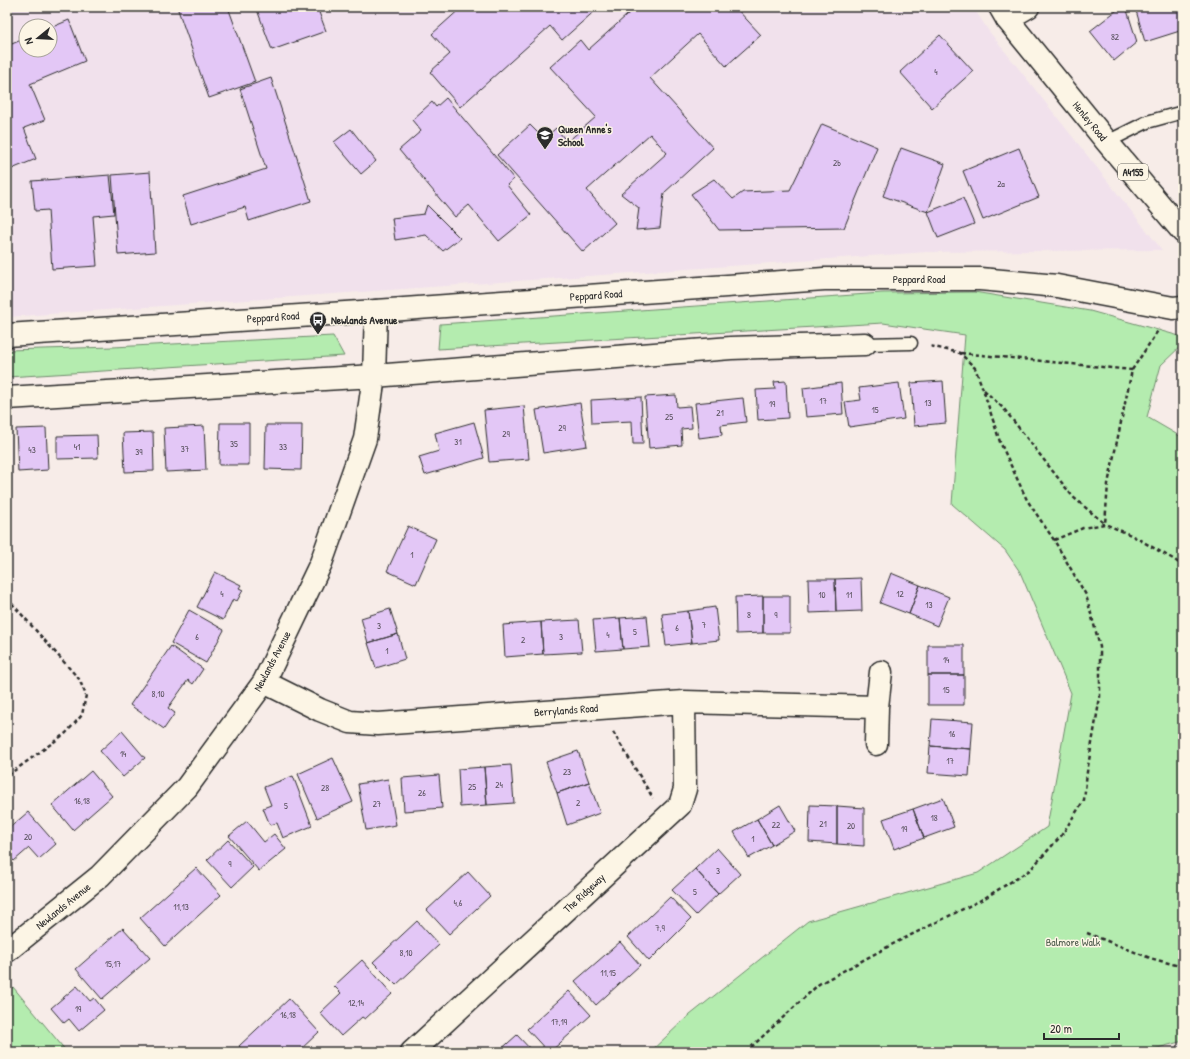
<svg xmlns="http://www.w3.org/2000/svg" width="1190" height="1059" font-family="'Patrick Hand',sans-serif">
	<rect width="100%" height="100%" fill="#f7ece8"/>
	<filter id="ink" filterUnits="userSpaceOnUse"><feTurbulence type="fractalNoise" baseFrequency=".025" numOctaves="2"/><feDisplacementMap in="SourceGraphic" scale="8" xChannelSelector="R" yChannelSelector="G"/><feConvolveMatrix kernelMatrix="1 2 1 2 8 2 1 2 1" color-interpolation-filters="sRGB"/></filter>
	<g filter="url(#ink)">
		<path fill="#f1e1ec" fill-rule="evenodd" d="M7 7H973L988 30 1162 250 927 252 7 317ZM26 26H50V50H26Z"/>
		<path fill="#b4ecaf" stroke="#708c6d" d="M974 292 1090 311 1183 337V344L1161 365 1147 417 1183 438V1041L1143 1052H650L685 1019 808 921 978 873 1047 827 1071 693 1020 572 1005 550 952 504 965 335 883 323 438 349 440 324 882 293Z
			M333 336 344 356 7 377V350L113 347Z
			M13 987 67 1052H7V991Z"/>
		<path fill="#e3c7f6" stroke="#2b2b2b" d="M177 7H228L255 82 209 98Z
			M256 7H317L326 31 272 50Z
			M462 7H599L562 40 550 26 460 107 430 72 450 54 432 34Z
			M636 7H735L761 35 726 66 698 34 650 78 713 148 664 193 660 228 636 230 639 208 621 194 667 153 650 134 587 190 615 223 583 252 497 155 530 125 544 139 556 128 567 142 596 117 550 67 580 40 588 50Z
			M1121 7H1126L1137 42 1114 61 1090 31Z
			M1135 7H1183V30L1145 42Z
			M69 20 85 61 30 84 45 120 24 128 36 159 7 171V46L26 38V50H50V28Z
			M940 35 973 71 932 108 900 72Z
			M271 78 311 201 249 221 245 207 191 224 183 196 266 169 240 89Z
			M446 98 514 179 507 185 531 215 499 241 469 205 455 217 399 150 421 131 412 120 432 102 436 107Z
			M822 124 877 147 844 228 719 230 691 194 714 179 733 199 743 192 790 190Z
			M351 129 376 161 361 174 334 142Z
			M901 148 945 164 928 212 883 196Z
			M1019 148 1039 197 983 220 963 171Z
			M150 172 155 252 118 255 112 175Z
			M110 175 114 214 93 216 97 266 52 269 48 210 35 211 32 181Z
			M963 198 974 224 938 238 928 212Z
			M427 205 460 238 443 251 426 235 395 240 392 218 424 214Z
			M786 381 788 418 758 420 756 390 775 389 774 382Z
			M943 381 946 423 914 426 911 383Z
			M841 383 843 414 806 417 803 388Z
			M899 383 904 419 849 427 845 402 861 400 859 388Z
			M676 395 677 407 690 406 692 428 681 429 682 445 649 448 645 397Z
			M641 397 643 444H633L632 421 592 423 591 400Z
			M743 398 746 422 721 425 722 435 699 438 695 403Z
			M580 403 587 446 543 453 536 410Z
			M524 406 529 459 489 462 484 410Z
			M474 422 484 458 425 475 419 457 439 451 435 433Z
			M220 423H249V465H219Z
			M266 425H302L301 470 265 469Z
			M204 426 206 470 166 472 164 428Z
			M46 428 48 470 18 472 16 429Z
			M153 432 154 471 125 472 123 433Z
			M97 435 98 458 57 459V436Z
			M408 526 436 539 416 584 387 571Z
			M215 572 241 585 239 588 243 590 237 601 233 599 223 620 197 607Z
			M891 573 920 585 909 614 880 603Z
			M861 578 862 611 836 612 835 579Z
			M808 579H835L836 612 809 613Z
			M920 585 949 597 937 626 909 614Z
			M763 596V633L736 634 735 597Z
			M763 596H790V633H763Z
			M715 607 719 640 692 643 688 611Z
			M390 609 398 634 368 643 361 618Z
			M189 610 224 630 206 663 171 643Z
			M688 611 692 643 666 646 662 614Z
			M647 616 650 647 623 649 620 618Z
			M620 618 623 649 596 651 593 620Z
			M579 620 582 652 543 654 541 622Z
			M541 622 543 654 505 657 503 625Z
			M398 634 405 659 376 668 368 643Z
			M928 645H964V675H928Z
			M171 646 203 669 193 684 188 680 168 708 175 713 164 729 130 705Z
			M928 675H964V705H928Z
			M932 719 973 722 971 749 930 746Z
			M122 731 145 758 123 777 100 751Z
			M930 746 971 749 969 776 928 773Z
			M578 751 589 782 557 793 546 762Z
			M333 758 353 802 317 818 298 774Z
			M511 765 514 803 487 805 484 767Z
			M484 767 487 805 460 807 458 769Z
			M91 771 112 796 73 830 52 805Z
			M439 775 442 808 404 811 402 778Z
			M293 776 312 826 283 838 277 823 270 825 263 808 271 805 264 787Z
			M388 779 396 825 366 830 358 784Z
			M589 782 600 813 567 825 557 793Z
			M943 798 954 827 924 838 913 809Z
			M780 805 795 831 772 845 757 819Z
			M810 805 837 806V844L809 842Z
			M837 806 864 808V846L837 844Z
			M913 809 924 838 894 849 883 819Z
			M28 812 56 844 39 859 29 848 14 861 7 854V830Z
			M757 819 772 845 749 858 734 832Z
			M247 821 264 842 274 834 286 849 259 871 229 836Z
			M228 840 253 867 232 887 207 860Z
			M717 848 740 874 718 894 695 869Z
			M196 868 221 895 165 946 140 918Z
			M695 869 718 894 696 915 672 890Z
			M468 872 490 896 449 934 427 910Z
			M670 897 691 919 649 961 628 937Z
			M417 921 439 945 396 985 373 962Z
			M123 928 150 958 102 999 76 969Z
			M620 942 640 965 596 1005 575 981Z
			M362 960 392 994 365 1019 362 1017 341 1036 320 1013 341 993 334 986Z
			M77 986 90 1001 94 998 104 1010 79 1031 69 1019 64 1023 51 1008Z
			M569 991 591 1015 550 1052H548L527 1029Z
			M289 999 319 1032 298 1052H244L239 1046Z
			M517 1035 533 1052H498Z"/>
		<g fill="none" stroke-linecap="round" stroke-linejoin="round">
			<g stroke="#2b2b2b" stroke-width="15">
				<path id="lane" d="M1107 142 1147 122 1183 112
					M865 344 911 343"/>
			</g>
			<g stroke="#2b2b2b" stroke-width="25">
				<path id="street" d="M1007 19 1028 7
					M7 398 374 376 731 348 865 344
					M264 682 320 710 350 722 378 724 684 702 877 707 881 672
					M876 744 877 707
					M7 951 100 876 187 787 264 682 321 563 365 439 374 376 376 311
					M412 1052 680 805 685 789 684 702"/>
			</g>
			<g stroke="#2b2b2b" stroke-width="25">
				<path id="secondary" d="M7 335 376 311 824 279H980L1057 286 1173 308 1183 307"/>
			</g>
			<g stroke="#2b2b2b" stroke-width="25">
				<path id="primary" d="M1000 7 1007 19 1107 142 1183 232"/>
			</g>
			<path stroke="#2b2b2b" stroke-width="2.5" stroke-dasharray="4 3" stroke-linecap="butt" d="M961 353 1132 370 1108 484 1105 524
				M1132 370 1159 329
				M984 390 1004 409 1073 497 1105 524
				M1054 540 1083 528 1105 524 1131 535 1175 560 1183 567
				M7 598 79 679 86 695 82 715 66 733 7 776
				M613 732 653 798
				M1087 933 1150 958 1183 967
				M746 1052 819 984 893 944 983 899 1030 870 1061 836 1084 800 1087 772 1100 697V647L1086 595 1054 540 1027 500 1000 442 983 389 975 368 960 353 930 346"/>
			<use href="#lane" stroke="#fcf5e5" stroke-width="12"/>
			<use href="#street" stroke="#fcf5e5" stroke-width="22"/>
			<use href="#secondary" stroke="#fcf5e5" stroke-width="22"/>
			<use href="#primary" stroke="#fcf5e5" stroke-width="22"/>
		</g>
	</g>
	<defs>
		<g id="school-pin" transform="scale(0.9)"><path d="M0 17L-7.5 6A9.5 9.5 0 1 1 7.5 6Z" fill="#2b2b2b" stroke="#fcf5e5"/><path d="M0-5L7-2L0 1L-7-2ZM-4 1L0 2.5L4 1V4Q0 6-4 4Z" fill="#fff"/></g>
		<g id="bus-pin" transform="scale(0.9)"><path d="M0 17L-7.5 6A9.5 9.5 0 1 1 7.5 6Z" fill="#2b2b2b" stroke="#fcf5e5"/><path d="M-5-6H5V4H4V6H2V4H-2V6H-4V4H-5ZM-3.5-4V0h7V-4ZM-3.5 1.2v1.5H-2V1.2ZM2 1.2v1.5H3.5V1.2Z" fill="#fff"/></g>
	</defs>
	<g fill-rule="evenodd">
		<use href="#school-pin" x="545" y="135"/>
		<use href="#bus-pin" x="318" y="320"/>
	</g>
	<g text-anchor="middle" stroke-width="3" stroke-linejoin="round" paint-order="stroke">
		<g font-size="9" fill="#59525e">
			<text x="1115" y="40">82</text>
			<text x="936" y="75">4</text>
			<text x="837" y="166">2b</text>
			<text x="1001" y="187">2a</text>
			<text x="823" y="404">17</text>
			<text x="928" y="406">13</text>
			<text x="772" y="407">19</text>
			<text x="875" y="413">15</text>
			<text x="720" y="416">21</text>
			<text x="669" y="420">25</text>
			<text x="562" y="431">29</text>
			<text x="506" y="437">29</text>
			<text x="458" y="445">31</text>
			<text x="234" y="447">35</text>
			<text x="77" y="450">41</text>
			<text x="283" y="450">33</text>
			<text x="185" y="452">37</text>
			<text x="32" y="453">43</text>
			<text x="139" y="455">39</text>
			<text x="412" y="558">1</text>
			<text x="222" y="597">4</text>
			<text x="900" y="597">12</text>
			<text x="822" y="598">10</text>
			<text x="849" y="598">11</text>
			<text x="929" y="608">13</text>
			<text x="749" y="618">8</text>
			<text x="776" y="618">9</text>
			<text x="704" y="628">7</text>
			<text x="379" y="629">3</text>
			<text x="677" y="631">6</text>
			<text x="635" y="635">5</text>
			<text x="608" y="638">4</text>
			<text x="197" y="640">6</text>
			<text x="561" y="640">3</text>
			<text x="523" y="643">2</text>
			<text x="387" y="654">1</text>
			<text x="946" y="663">14</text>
			<text x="946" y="693">15</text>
			<text x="158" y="697">8,10</text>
			<text x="952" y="737">16</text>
			<text x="123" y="757">14</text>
			<text x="950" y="764">17</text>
			<text x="567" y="775">23</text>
			<text x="499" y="788">24</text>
			<text x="472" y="790">25</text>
			<text x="325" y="791">28</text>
			<text x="422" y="796">26</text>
			<text x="82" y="804">16,18</text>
			<text x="578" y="806">2</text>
			<text x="377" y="807">27</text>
			<text x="286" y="809">5</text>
			<text x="934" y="821">18</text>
			<text x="823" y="827">21</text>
			<text x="776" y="828">22</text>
			<text x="851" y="829">20</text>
			<text x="904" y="832">19</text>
			<text x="28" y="840">20</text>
			<text x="753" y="842">1</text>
			<text x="230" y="867">9</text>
			<text x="718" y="874">3</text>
			<text x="695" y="895">5</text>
			<text x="458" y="906">4,6</text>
			<text x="181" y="910">11,13</text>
			<text x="660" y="931">7,9</text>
			<text x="406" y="956">8,10</text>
			<text x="113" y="967">15,17</text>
			<text x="608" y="976">11,15</text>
			<text x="356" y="1006">12,14</text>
			<text x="78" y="1012">19</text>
			<text x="288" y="1018">16,18</text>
			<text x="559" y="1025">17,19</text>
		</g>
		<rect fill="#fcf5e5" stroke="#6a6863" stroke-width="1" x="1118" y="164" width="30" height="16" rx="3"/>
		<g font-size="10" font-weight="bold" fill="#2b2b2b">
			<text x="1133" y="176">A4155</text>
		</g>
		<g font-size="11" fill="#2b2b2b" stroke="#fcf5e5">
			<text transform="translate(1090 121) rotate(51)" y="4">Henley Road</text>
			<text x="919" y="283">Peppard Road</text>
			<text transform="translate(596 295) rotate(-4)" y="4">Peppard Road</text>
			<text transform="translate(273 317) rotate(-4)" y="4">Peppard Road</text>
			<text transform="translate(272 661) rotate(-62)" y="4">Newlands Avenue</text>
			<text transform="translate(566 710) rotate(-4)" y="4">Berrylands Road</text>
			<text transform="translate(584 893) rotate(-43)" y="4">The Ridgeway</text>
			<text transform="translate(63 906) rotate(-39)" y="4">Newlands Avenue</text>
		</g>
		<g font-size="11" font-weight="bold" fill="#2b2b2b" stroke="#fcf5e5" text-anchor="start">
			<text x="558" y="133">Queen Anne's<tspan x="558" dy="13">School</tspan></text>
			<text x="331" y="324">Newlands Avenue</text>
		</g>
		<g font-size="11" fill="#4d5b4c" stroke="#fcf5e5">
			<text x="1073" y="946">Balmore Walk</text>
		</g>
	</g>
	<rect width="1190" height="1059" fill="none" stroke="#fcf5e5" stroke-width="24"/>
	<rect x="12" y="12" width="1166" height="1035" fill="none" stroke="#2b2b2b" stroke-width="1.5" filter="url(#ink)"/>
	<g transform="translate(38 38) rotate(252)"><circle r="19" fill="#fcf5e5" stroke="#a8a49b"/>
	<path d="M0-3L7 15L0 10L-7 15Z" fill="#2b2b2b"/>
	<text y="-6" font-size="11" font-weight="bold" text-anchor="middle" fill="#2b2b2b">N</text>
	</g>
	<path d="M1044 1033v6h75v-6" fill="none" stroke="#2b2b2b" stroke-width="2"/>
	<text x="1050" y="1033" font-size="12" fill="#2b2b2b" stroke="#fcf5e5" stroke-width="3" paint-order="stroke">20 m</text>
</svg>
